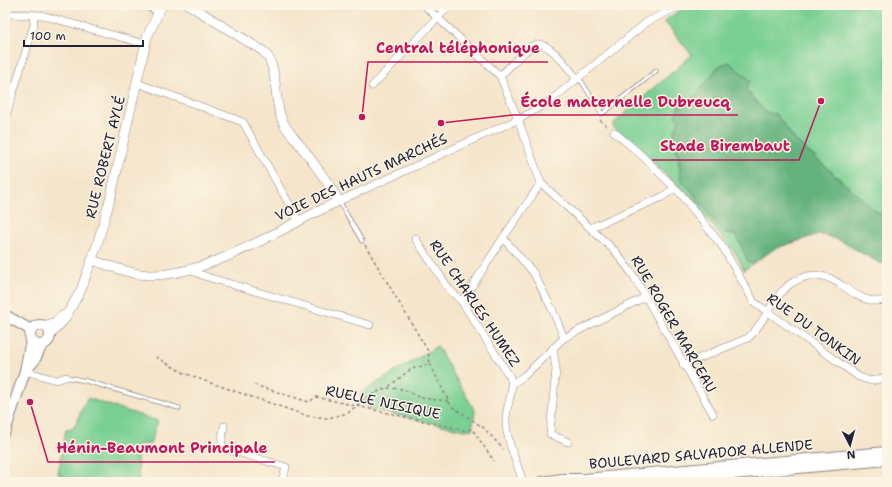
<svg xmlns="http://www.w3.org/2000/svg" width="892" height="487" font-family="'Shantell Sans',sans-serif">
	<rect width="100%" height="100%" fill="#fcf5e5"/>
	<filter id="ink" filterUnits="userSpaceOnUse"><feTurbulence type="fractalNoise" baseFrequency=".025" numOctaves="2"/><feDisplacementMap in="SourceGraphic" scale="8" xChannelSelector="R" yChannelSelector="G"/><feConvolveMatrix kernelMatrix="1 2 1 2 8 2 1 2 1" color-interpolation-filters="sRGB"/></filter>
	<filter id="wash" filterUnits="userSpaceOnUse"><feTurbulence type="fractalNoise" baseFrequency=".012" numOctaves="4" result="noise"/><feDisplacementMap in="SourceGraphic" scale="16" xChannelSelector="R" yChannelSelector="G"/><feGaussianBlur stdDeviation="0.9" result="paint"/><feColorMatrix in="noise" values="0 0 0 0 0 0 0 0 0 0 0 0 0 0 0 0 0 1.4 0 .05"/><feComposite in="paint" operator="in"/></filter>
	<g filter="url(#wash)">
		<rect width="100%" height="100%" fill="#f5e5ca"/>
		<path fill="#7ad093" stroke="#4e7967" d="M688 5H887V216L877 212 795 140 776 114 765 112 746 90 719 66C700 90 682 112 671 141L678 153 681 181 689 188 723 232 737 236 748 262 754 263 744 270 738 257 686 193 613 127 614 123 692 55 664 21Z
			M437 346 475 411 472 429 465 430 369 409 359 394Z
			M87 398 158 421 150 444 136 445 139 482H68L69 479 58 474 66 429H73Z"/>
		<path fill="#63b27d" stroke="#426a5c" d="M729 62 750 80 746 90 765 112 776 114 795 140 877 212 887 216V261L881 264 839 240 819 234 774 249 754 263 748 262 737 236 723 232 689 188 681 181 678 153 671 141 679 120 675 116 682 99H693L719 66Z"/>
	</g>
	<g filter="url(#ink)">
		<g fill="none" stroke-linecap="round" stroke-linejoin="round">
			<g stroke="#8c8482" stroke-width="5">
				<path id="service" d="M141 5 157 13
					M577 79 582 82 602 114 656 71
					M339 201 362 241
					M66 377 86 381 179 408"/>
			</g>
			<g stroke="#8c8482" stroke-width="8">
				<path id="minor" d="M424 5 500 76 518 119 541 183 615 251 633 275 713 414
					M5 14 41 15 145 44
					M500 76C507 70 526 48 534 45 547 38 569 69 577 79
					M137 83 243 122 298 220
					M372 86 450 5
					M5 119 34 25 33 15
					M614 132 639 153 681 194 722 246 754 302 859 377 871 381 887 377
					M339 201 523 117 550 101 647 22 681 5
					M590 228 662 197 675 188
					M415 238 449 289 462 302 510 377C515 392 506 404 506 420 506 441 517 462 523 482
					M503 238 533 272 553 311 564 338
					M190 270 207 277 370 325
					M462 302 503 238 541 183
					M553 348 556 369 550 434 568 442
					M683 365 748 338C771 317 774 284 808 276 839 269 853 308 887 300
					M25 371 56 380 66 377
					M512 384 524 376 564 338 645 297
					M224 426 221 447 286 467 282 482"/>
			</g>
			<g stroke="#8c8482" stroke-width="10">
				<path id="tertiary" d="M92 260C110 266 129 274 148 275 209 277 284 226 339 201 327 181 314 163 300 145 293 136 284 128 281 117 273 96 279 65 263 51L189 5
					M44 326 56 322 64 315
					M50 335 64 320 81 290 97 245 111 196 147 37 162 5"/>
			</g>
			<g stroke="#8c8482" stroke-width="12">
				<path id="secondary" d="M5 315 31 330
					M30 335a10 10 0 1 1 20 0a10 10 0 1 1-20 0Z
					M25 371 34 361 42 345
					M5 431 25 371 31 340
					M542 482 563 479H584L887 452
					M643 482 887 460"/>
			</g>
			<path stroke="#8c8482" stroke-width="1.5" stroke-dasharray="3 3" stroke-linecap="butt" d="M600 120 609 128
				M365 245 428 351 430 364
				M156 357 182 372 205 381 308 416 328 418 348 413 368 396 387 388
				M254 385 309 402 316 397 465 430 472 429 494 461
				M448 401 420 398 403 389 387 388 411 369 430 364 451 406 484 428 503 449"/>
			<use href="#service" stroke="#fff" stroke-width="3.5"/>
			<use href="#minor" stroke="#fff" stroke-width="7"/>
			<use href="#tertiary" stroke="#fff" stroke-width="9"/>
			<use href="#secondary" stroke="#fff" stroke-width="10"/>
		</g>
	</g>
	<g text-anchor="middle" stroke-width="3" stroke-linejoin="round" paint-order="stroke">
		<g font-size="14" fill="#22223b" stroke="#fcf5e5">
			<text transform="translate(105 157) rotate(-76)" y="5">RUE ROBERT AYLÉ</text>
			<text transform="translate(361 177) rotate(-25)" y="5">VOIE DES HAUTS MARCHÉS</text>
			<text transform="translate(475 303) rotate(56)" y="5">RUE CHARLES HUMEZ</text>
			<text transform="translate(674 324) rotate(60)" y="5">RUE ROGER MARCEAU</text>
			<text transform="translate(814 329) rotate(36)" y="5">RUE DU TONKIN</text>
			<text transform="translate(383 402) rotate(12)" y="5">RUELLE NISIQUE</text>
			<text transform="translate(701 454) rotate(-5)" y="5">BOULEVARD SALVADOR ALLENDE</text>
		</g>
	</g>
	<path fill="none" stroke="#c2185b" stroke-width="1.5" d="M362 117L368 62H548M441 123L512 115H738M821 101L799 160H652M30 402L48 462H275"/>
	<g fill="#c2185b" stroke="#fcf5e5" stroke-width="1.5">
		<circle cx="362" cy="117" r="4"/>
		<circle cx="441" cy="123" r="4"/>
		<circle cx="821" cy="101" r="4"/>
		<circle cx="30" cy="402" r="4"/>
	</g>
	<g font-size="15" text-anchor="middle" font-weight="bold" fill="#c2185b" stroke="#fcf5e5" stroke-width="3" stroke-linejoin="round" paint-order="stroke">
		<text x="458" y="53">Central téléphonique</text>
		<text x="625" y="107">École maternelle Dubreucq</text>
		<text x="725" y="151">Stade Birembaut</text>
		<text x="162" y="453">Hénin-Beaumont Principale</text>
	</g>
	<rect width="892" height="487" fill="none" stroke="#fcf5e5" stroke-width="20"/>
	<g transform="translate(850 445) rotate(174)" stroke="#fcf5e5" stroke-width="3" paint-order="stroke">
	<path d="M0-3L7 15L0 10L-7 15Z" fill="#22223b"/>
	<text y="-6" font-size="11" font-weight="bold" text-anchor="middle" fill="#22223b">N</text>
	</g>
	<path d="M24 40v6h119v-6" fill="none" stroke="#22223b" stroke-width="2"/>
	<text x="30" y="40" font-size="12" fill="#22223b" stroke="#fcf5e5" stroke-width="3" paint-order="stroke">100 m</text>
</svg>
